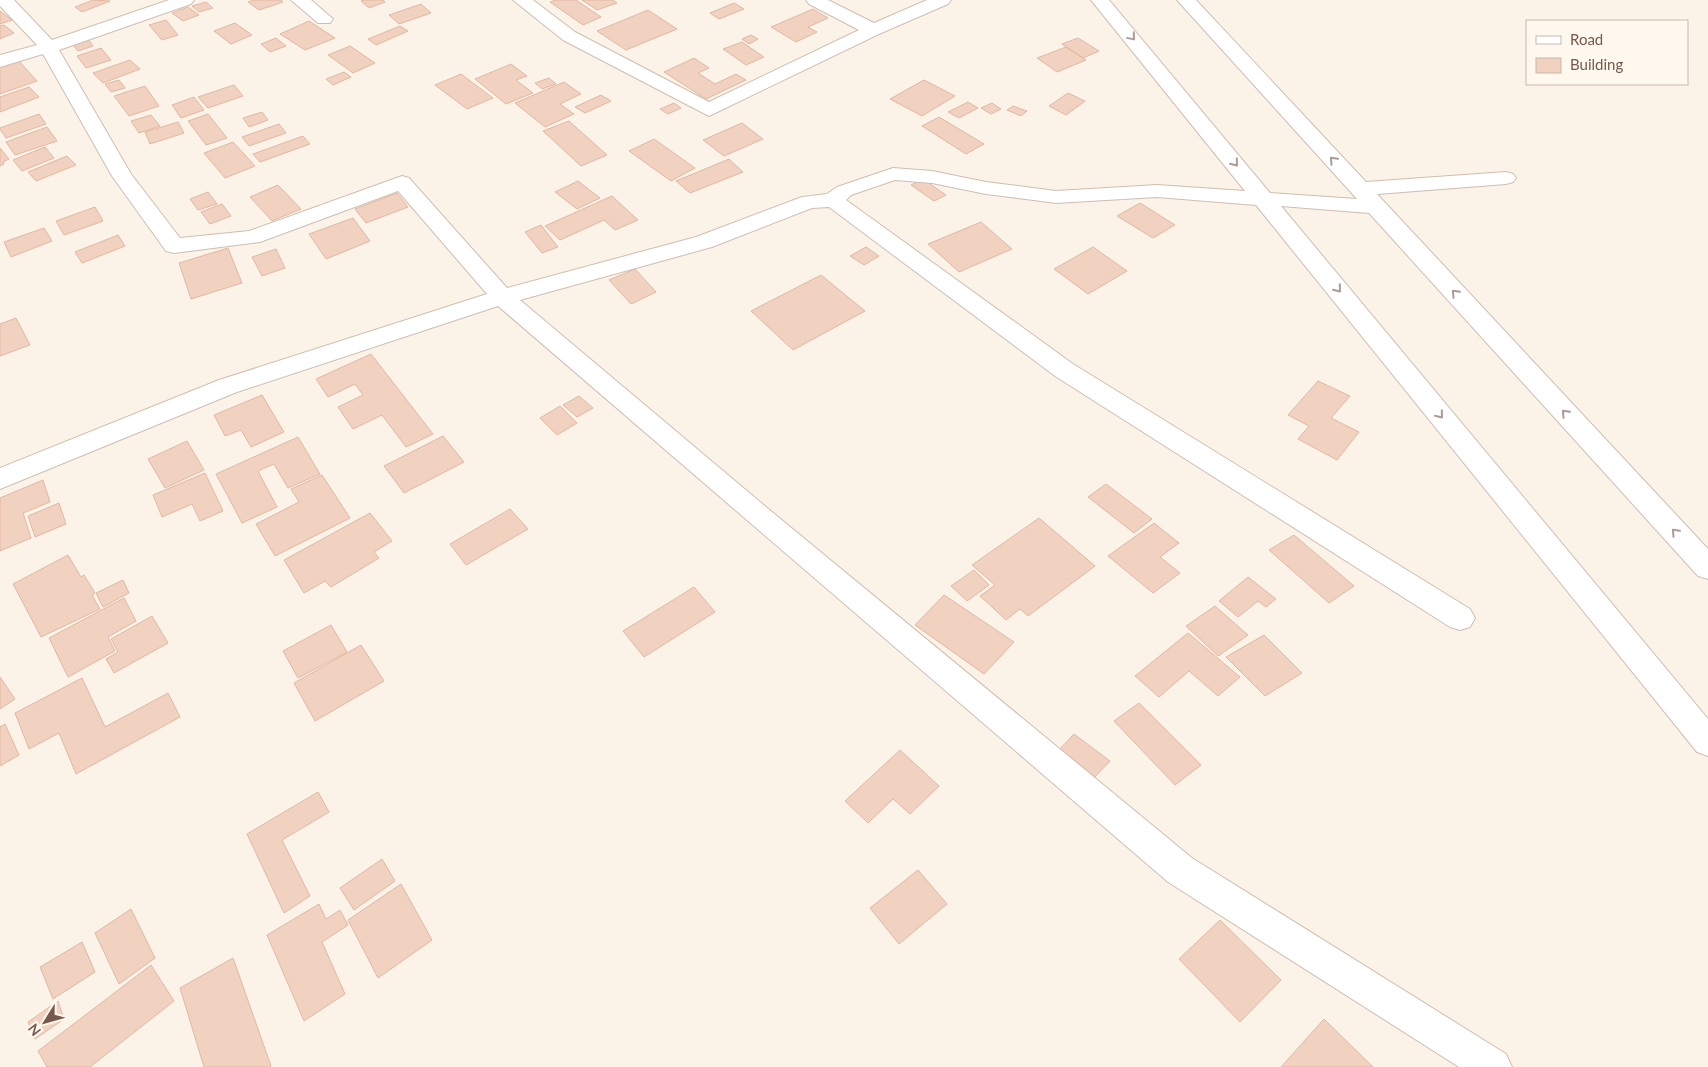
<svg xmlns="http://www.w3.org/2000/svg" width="1708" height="1067" font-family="Lato,sans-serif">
	<rect width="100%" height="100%" fill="#fcf3e8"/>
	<path fill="#f1d1c0" stroke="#e3b7a1" d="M93 0 110 1 82 12 75 7Z
		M254 0H281L283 2 259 10 248 2Z
		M364 0H383L385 2 369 8 361 1Z
		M556 0H576L601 17 583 25 550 2Z
		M582 0H613L617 3 597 10Z
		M206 2 213 8 199 12 192 6Z
		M734 3 744 9 719 19 710 13Z
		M421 4 431 13 399 24 389 15Z
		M188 7 199 15 183 21 172 13Z
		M813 9 828 18 808 27 817 32 796 42 771 27Z
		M648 10 677 29 626 50 597 31Z
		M0 11 12 20 0 24Z
		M166 20 178 35 162 40 149 25Z
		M309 21 335 38 305 50 280 34Z
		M235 23 252 35 231 44 214 31Z
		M4 25 14 33 0 39V26Z
		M400 26 408 31 376 45 368 39Z
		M751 35 758 39 749 44 742 39Z
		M276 38 286 46 270 52 261 44Z
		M1078 38 1099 51 1083 58 1062 44Z
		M89 40 93 46 78 51 73 45Z
		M742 42 764 57 746 65 723 49Z
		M350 46 375 63 353 73 328 55Z
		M1066 47 1086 60 1057 72 1037 58Z
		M101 48 111 60 86 68 77 56Z
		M694 58 709 68 698 73 715 84 736 74 746 80 706 99 664 72Z
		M18 60 37 81 0 94V66Z
		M130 60 140 69 103 83 93 73Z
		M511 64 527 76 516 80 533 93 506 104 475 79Z
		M344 72 351 77 333 85 326 79Z
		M461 74 493 98 467 109 435 85Z
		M549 78 556 84 542 89 535 83Z
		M119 80 125 88 111 92 105 84Z
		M924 80 955 96 922 116 890 99Z
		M564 82 581 94 560 104 574 114 545 127 515 103Z
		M234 85 243 96 208 108 198 97Z
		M145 86 159 106 129 116 114 96Z
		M29 87 39 97 0 112V97Z
		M1068 93 1085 101 1066 115 1049 106Z
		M601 95 611 101 585 113 575 107Z
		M194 97 204 110 181 118 172 105Z
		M968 102 978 108 959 118 948 112Z
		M674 103 681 108 668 114 660 109Z
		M992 103 1001 109 991 114 981 108Z
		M1013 106 1027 111 1021 116 1007 110Z
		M262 112 268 120 249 127 243 118Z
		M39 114 46 124 6 138 0 129V128Z
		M208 114 227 138 206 145 188 121Z
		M151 115 160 126 139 133 131 121Z
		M939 117 984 144 966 154 922 126Z
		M569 121 607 155 581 166 543 131Z
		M178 122 184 133 150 144 145 132Z
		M742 123 763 139 724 156 703 140Z
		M279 124 286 133 249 146 242 137Z
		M47 127 57 141 15 155 6 142Z
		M303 136 310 144 260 162 253 154Z
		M654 139 695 168 671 181 629 151Z
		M233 142 255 166 225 178 204 153Z
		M45 147 54 158 22 171 13 160Z
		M0 148 9 159 3 162 4 164 0 166Z
		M67 156 76 165 36 181 28 172Z
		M729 159 743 172 690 193 676 181Z
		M923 179 946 195 934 201 911 185Z
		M578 181 600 198 577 209 555 192Z
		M278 185 301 209 272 221 250 197Z
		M208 192 217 204 198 210 190 199Z
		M397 193 408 207 366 223 355 209Z
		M612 196 638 220 615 230 604 220 560 240 545 226Z
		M1140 203 1175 225 1153 238 1117 216Z
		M222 204 231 216 210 224 201 212Z
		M95 207 103 221 64 235 56 221Z
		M353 218 370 241 326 259 309 234Z
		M981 222 1012 249 959 272 928 244Z
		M541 225 558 247 542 253 525 232Z
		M44 228 52 241 11 257 4 242Z
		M118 235 125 246 82 263 75 252Z
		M866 247 879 256 864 265 850 256Z
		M1093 247 1127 271 1088 294 1054 269Z
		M228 248 242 283 191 299 179 263Z
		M276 249 285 268 262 276 252 257Z
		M635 269 656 292 631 304 609 280Z
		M821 275 865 311 793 350 751 311Z
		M16 318 30 345 0 356V324Z
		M371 354 433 434 406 447 382 415 353 429 338 407 363 395 355 384 328 397 316 379Z
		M1318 381 1350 396 1331 418 1359 432 1337 460 1298 439 1309 426 1288 415Z
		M262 395 284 432 251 447 241 430 225 436 214 415Z
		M579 396 593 408 577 417 563 405Z
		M560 406 577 423 557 435 540 418Z
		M443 436 464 462 404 493 384 466Z
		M298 437 320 474 288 488 274 464 258 471 277 507 242 523 216 474Z
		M187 441 204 470 165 488 148 459Z
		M205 473 223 511 200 521 192 504 162 517 153 495Z
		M322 475 350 518 275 556 256 524 299 502 291 489Z
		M43 480 50 502 23 513 31 538 0 551V498Z
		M1106 484 1152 519 1134 533 1088 497Z
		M59 503 66 524 35 537 28 516Z
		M510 509 528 529 466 565 450 544Z
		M370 513 392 541 374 552 379 558 331 587 325 581 304 593 284 560Z
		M1039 518 1095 566 1028 616 1020 609 1006 620 980 596 995 585 972 565Z
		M1154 523 1179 543 1160 557 1180 573 1153 593 1108 556Z
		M1294 535 1354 586 1329 603 1269 550Z
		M68 555 81 577 84 575 95 593 92 595 100 609 41 637 13 584Z
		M974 570 989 585 967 601 951 586Z
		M1248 577 1276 599 1266 607 1258 601 1238 617 1219 601Z
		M123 580 129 593 103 607 96 593Z
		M694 587 715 612 644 657 623 631Z
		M944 595 1014 642 984 674 915 625Z
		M124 598 136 621 108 637 115 651 68 677 49 638Z
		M1215 606 1248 635 1218 656 1186 626Z
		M152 616 168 643 114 673 106 659 118 652 111 639Z
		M331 625 347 652 298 678 283 651Z
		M1188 633 1240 677 1218 696 1189 671 1159 697 1135 676Z
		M1264 635 1302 673 1265 696 1226 657Z
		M361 645 384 681 315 721 294 683Z
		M0 677 15 699 0 709Z
		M82 678 105 727 168 693 180 717 76 774 59 733 29 749 15 713Z
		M1139 703 1201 765 1175 785 1114 721Z
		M5 724 19 755 0 766V727Z
		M1074 734 1110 761 1091 781 1056 753Z
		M900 750 939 786 910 814 893 799 868 823 845 801Z
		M318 792 329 812 282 840 310 896 284 913 247 834Z
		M382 859 395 881 354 910 340 888Z
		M918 870 947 904 899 944 870 908Z
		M401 884 432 940 378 978 348 920Z
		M319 904 326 919 340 910 348 925 322 942 345 994 304 1021 267 935Z
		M131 909 155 958 119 984 95 933Z
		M1220 920 1281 980 1240 1022 1179 959Z
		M82 942 95 972 53 999 40 967Z
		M233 958 271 1066 269 1067H204L180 988Z
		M151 965 174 1001 90 1067H47L38 1051Z
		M58 1001 64 1019 35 1039 28 1022Z
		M1324 1019 1373 1067H1281Z"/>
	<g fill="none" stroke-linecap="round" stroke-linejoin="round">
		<g stroke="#d0bdb0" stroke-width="2">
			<path id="minor" d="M0 0H14L52 40 169 0H194L191 4 59 50 131 174 180 238 249 231 402 176 409 178 507 288 696 237 802 197 827 194 837 187 893 168 932 171 986 182 1056 191 1157 185 1245 191 1091 0H1109L1270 193 1357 199 1177 0H1196L1366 182 1506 172 1513 174 1516 178 1513 182 1506 184 1377 194 1708 549V579L1698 576 1369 213 1281 206 1708 719V756L1697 752 1256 205 1157 197 1056 203 986 194 932 183 895 180 851 195 846 200 1073 364 1470 609 1475 618 1470 627 1460 630 1450 627 1055 376 829 207 812 208 712 247 520 300 766 507 1192 858 1506 1054 1512 1067H1459L1168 882 498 306 237 392 0 489V468L219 380 487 294 398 191 260 242 174 253 166 251 112 176 43 54 0 67V55L37 45 0 6Z
				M291 0H311L333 19 330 23H318Z
				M513 0H533L575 32 709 102 859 30 809 4 806 0H828L874 23 927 0H951L948 4 879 34 709 116 563 40Z"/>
		</g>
		<use href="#minor" fill="#fff" fill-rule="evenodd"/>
	</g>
	<defs><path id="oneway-chevron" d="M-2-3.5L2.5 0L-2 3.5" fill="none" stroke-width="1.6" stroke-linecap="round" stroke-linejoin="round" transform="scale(1.25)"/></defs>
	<g stroke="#ad9b94">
		<use href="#oneway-chevron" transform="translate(1132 37) rotate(50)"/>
		<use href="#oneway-chevron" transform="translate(1333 160) rotate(-133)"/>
		<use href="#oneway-chevron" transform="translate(1235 163) rotate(51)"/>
		<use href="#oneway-chevron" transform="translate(1338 289) rotate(51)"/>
		<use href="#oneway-chevron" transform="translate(1455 293) rotate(-133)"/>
		<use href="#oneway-chevron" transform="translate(1565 413) rotate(-133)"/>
		<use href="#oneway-chevron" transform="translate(1440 415) rotate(51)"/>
		<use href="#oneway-chevron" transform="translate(1675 532) rotate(-133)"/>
	</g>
	<rect x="1526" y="20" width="162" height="65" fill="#fff8ee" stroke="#c8b8ad"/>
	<rect x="1536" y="36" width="25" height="8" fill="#ffffff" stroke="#c8b8ad"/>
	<text x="1570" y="45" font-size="15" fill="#76594c">Road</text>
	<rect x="1536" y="58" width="25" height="15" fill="#f1d1c0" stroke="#c8b8ad"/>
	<text x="1570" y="70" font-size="15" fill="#76594c">Building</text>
	<g transform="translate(45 1022) rotate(233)" stroke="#fff8ee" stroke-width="4" paint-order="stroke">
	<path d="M0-4L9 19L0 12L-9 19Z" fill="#76594c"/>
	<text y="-8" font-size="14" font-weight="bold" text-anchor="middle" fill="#76594c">N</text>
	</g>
</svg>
